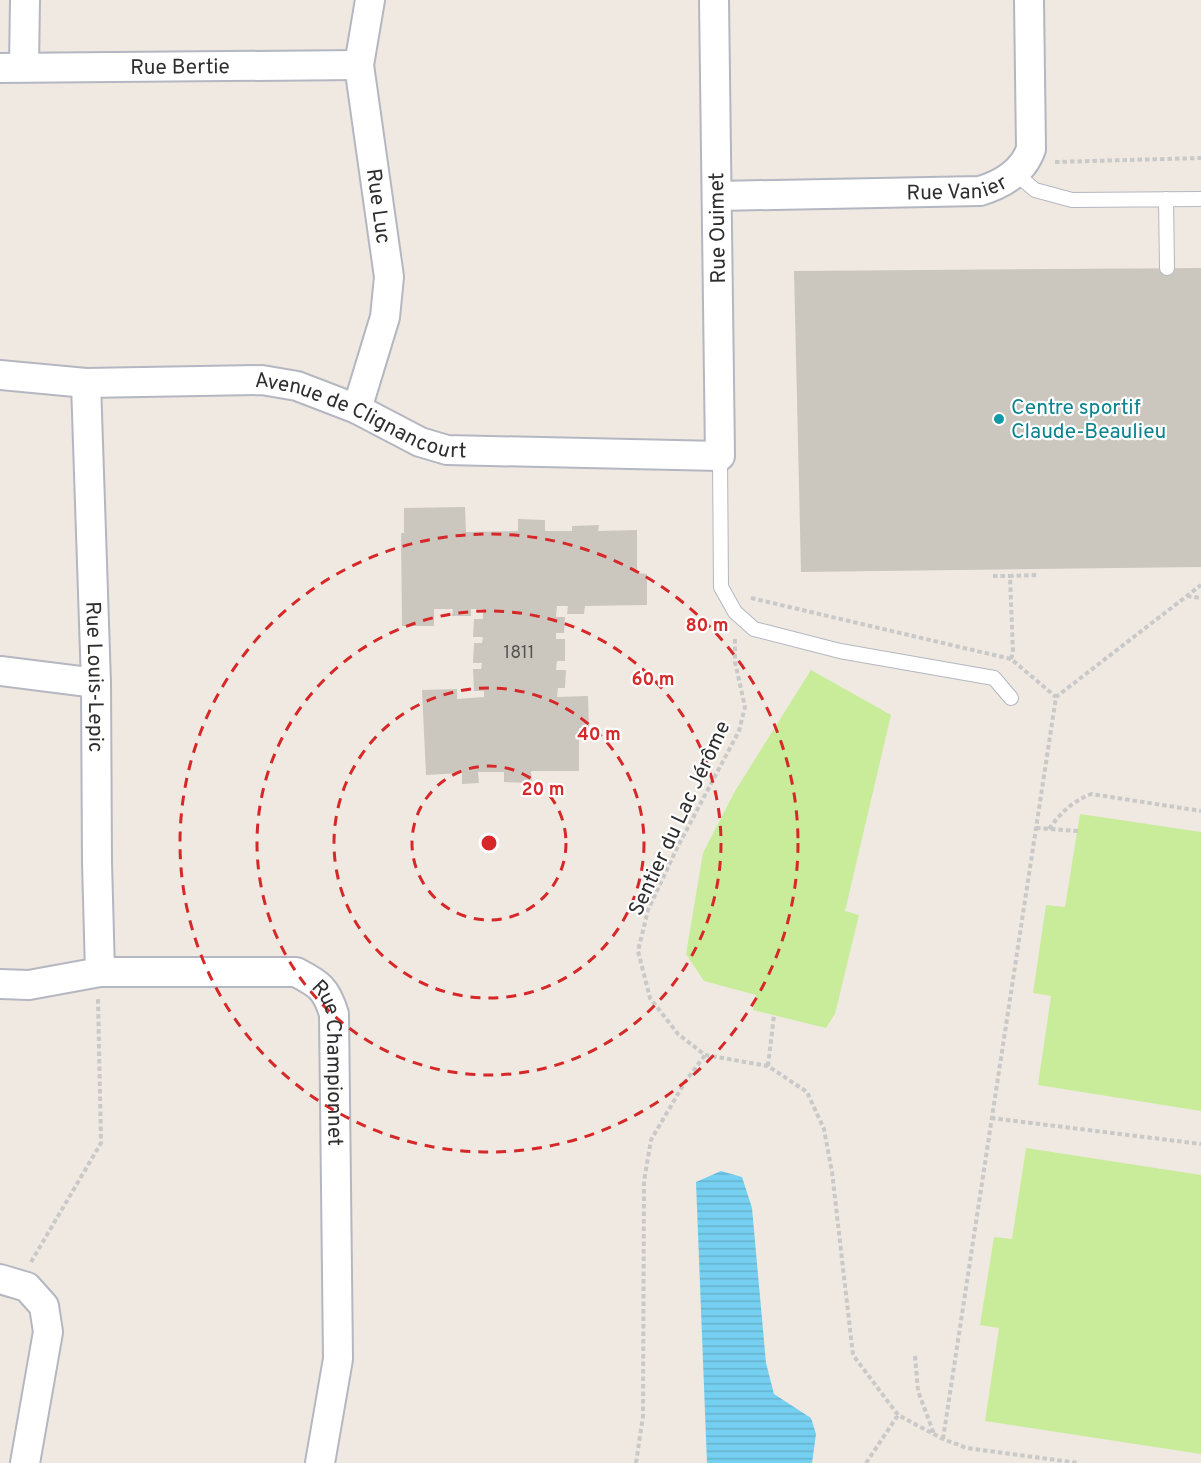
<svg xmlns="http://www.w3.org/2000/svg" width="1201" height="1463" font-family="Overpass,sans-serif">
	<defs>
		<pattern id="water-rules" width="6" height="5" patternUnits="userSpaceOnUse" patternTransform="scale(1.5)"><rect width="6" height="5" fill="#75cff0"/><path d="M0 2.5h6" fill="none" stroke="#66b2ce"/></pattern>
	</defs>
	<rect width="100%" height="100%" fill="#efe9e1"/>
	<path fill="#c9ec9a" d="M811 670 891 715 845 911 859 915 835 1014 826 1028 753 1010 756 995 704 981 686 954 703 853 735 791Z
		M1080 814 1201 832V1111L1038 1085 1051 996 1033 993 1046 905 1065 907Z
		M1026 1148 1201 1175V1454L985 1421 999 1328 980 1325 994 1237 1012 1239Z"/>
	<path fill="url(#water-rules)" d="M721 1171 742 1177 752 1208 766 1363 774 1394 811 1418 816 1434 812 1463H707L696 1182Z"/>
	<path fill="#cbc7bf" d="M1201 268V567L801 572 794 271Z
		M465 507 466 532 518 531V519L545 520V531H572V526L599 525 598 531 637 530V573L647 574V605L585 606 584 614H567L568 606H557L556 617H565L564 633H556V639H565V661H557L556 670H566L565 688H558L557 697 588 696 589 728H579V771H531L532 783 504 782V772H478L479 783 462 784V773L426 775 422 690 457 689V699L484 697V691H474L473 669H481L482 663H473L474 643H482L483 637H473L474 619H483V609H471V616H452L453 609H434V626H402L401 533H404V508Z"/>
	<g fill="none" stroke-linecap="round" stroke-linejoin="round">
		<g stroke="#b4b7c1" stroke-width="16">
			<path id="service" d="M1015 173 1035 190 1072 200 1201 199
				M1166 199 1167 268
				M720 456 721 587 735 612 754 629 840 651 994 678 1011 698"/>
		</g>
		<g stroke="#b4b7c1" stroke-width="32">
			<g id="minor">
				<path d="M24 67 25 0"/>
				<path id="s1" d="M0 68 359 65"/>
				<path id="s2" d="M717 196 980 191C1003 184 1023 172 1031 149L1029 0"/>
				<path id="s3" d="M0 375 86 383 262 380 297 386 357 409 420 442 447 450 720 456 714 0"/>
				<path id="s4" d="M86 383 96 683 97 862 100 972"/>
				<path d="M357 409 385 317 389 277 359 65 370 0"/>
				<path d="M0 671 96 683"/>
				<path id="s5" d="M0 984 29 985 100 972H296C319 984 326 988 334 1014L338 1359 320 1463"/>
				<path d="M0 1279 27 1287 44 1306 48 1332 25 1463"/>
			</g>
		</g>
		<path stroke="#c9c9c9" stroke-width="4" stroke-dasharray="4.5 3" stroke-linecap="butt" d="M1055 162 1201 158
			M993 576H1010
			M1187 596 1201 598
			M751 598 1011 659 1056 697
			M735 639V662L745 707 739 731 677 848 648 910 638 951 650 998 678 1034 705 1055 768 1066 807 1092 824 1129 832 1172 853 1355 898 1415 943 1439 967 1448 1078 1463
			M1011 659 1013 653 1010 576 1038 575
			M1036 828 1078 831
			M1049 829C1061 812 1072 802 1091 794L1201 811
			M768 1066 774 1015
			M991 1118 1201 1144
			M31 1262 101 1143 98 998
			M915 1356 918 1391 934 1434
			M943 1439 1056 697 1201 585
			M636 1463 643 1416 644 1181 651 1140 685 1082 705 1055
			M866 1463 898 1415"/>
		<use href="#service" stroke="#fff" stroke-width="14"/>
		<use href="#minor" stroke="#fff" stroke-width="28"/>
	</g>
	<g fill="none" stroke="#d62828" stroke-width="3" stroke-dasharray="10 8">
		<circle cx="489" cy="843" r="77"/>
		<circle cx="489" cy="843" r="155"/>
		<circle cx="489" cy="843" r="232"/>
		<circle cx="489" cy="843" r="309"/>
	</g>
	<circle fill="#0f9aa8" stroke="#fff" stroke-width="2" cx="999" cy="419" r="6"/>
	<g text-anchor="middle" stroke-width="4.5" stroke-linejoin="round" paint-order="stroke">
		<g font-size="18" fill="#555452">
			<text x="519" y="658">1811</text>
		</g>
		<g font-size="21" fill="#2e2e2e" stroke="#fff">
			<text dy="7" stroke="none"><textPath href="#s1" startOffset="180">Rue Bertie</textPath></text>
			<text dy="7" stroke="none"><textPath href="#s2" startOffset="240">Rue Vanier</textPath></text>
			<text transform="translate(379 206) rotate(82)" y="7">Rue Luc</text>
			<text transform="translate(717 228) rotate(-91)" y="7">Rue Ouimet</text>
			<text dy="7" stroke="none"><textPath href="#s3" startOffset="368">Avenue de Clignancourt</textPath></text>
			<text dy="7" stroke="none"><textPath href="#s4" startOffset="294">Rue Louis-Lepic</textPath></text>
			<text transform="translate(679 818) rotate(-65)" y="7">Sentier du Lac Jérôme</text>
			<text dy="7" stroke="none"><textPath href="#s5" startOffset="404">Rue Championnet</textPath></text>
		</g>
		<g font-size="21" fill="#0d838f" stroke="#fff" text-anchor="start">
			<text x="1011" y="414">Centre sportif<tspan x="1011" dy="24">Claude-Beaulieu</tspan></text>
		</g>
	</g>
	<circle cx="489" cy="843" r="9" fill="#d62828" stroke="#fff" stroke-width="3"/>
	<g font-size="18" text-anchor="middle" font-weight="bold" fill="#d62828" stroke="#fff" stroke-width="4.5" stroke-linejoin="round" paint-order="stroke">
		<text x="707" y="631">80 m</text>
		<text x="653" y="685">60 m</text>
		<text x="599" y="740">40 m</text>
		<text x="543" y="795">20 m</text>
	</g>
</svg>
